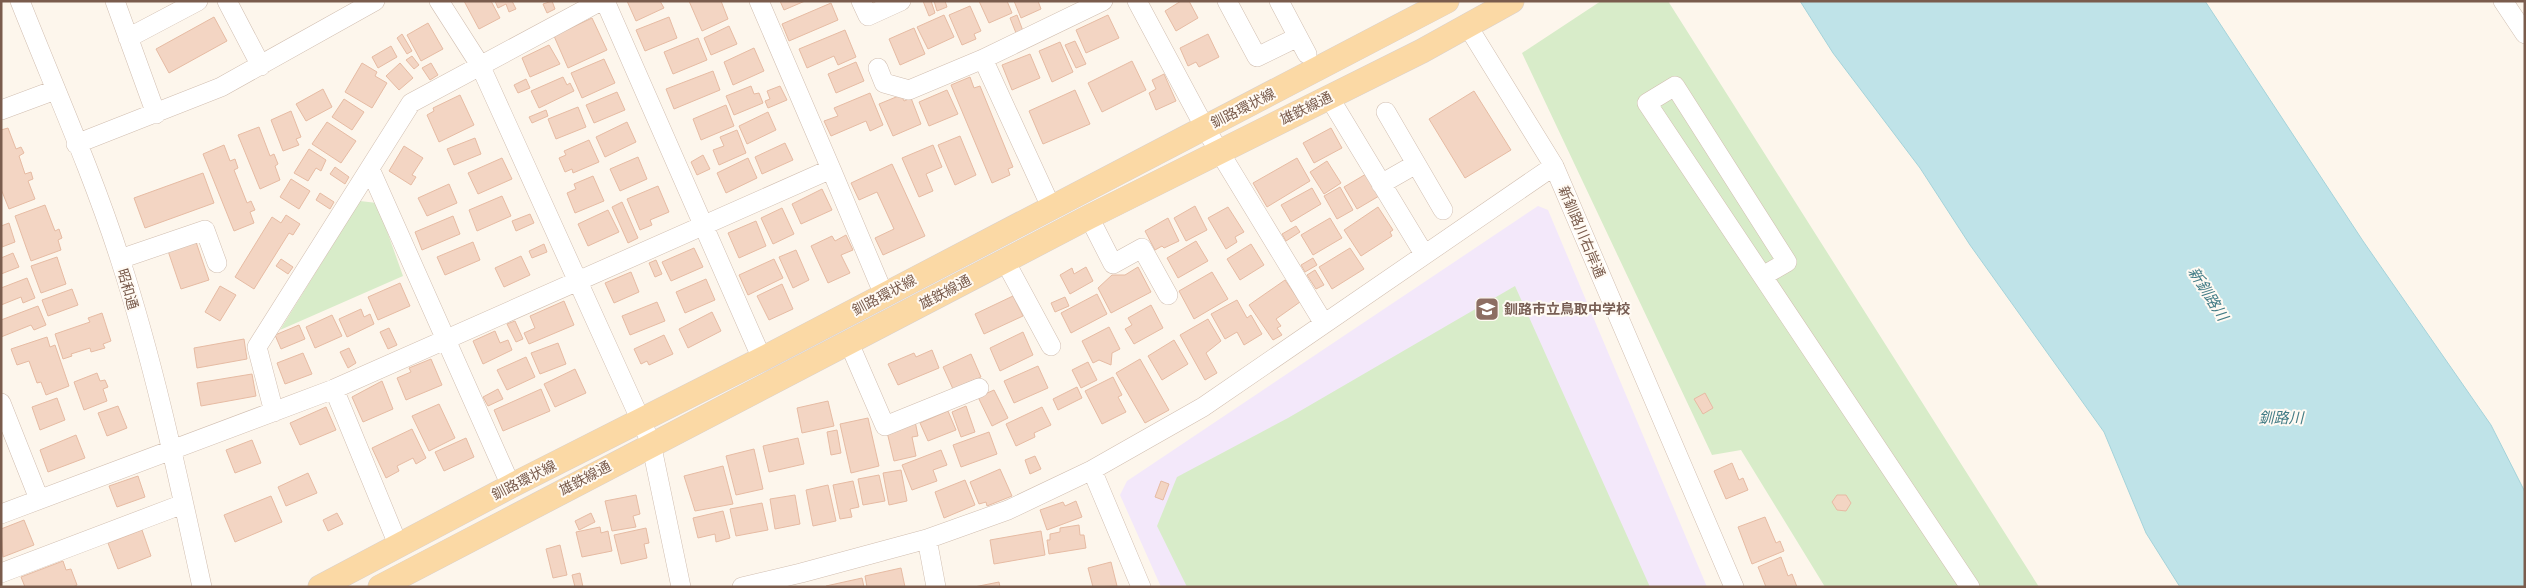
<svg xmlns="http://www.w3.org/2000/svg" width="2526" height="588" font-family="'Noto Sans','Noto Sans JP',sans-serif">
	<rect width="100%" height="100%" fill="#fdf6ec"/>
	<path fill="#f3e8fa" d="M1538 206 1548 210 1707 587H1161L1120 495 1127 481Z"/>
	<path fill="#d8ecc9" d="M1601 1H1668L2039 587H1825L1741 450 1712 455 1522 53Z
		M360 201 377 203 403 276 280 330Z
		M1515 286 1650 587H1187L1157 526 1177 477 1288 418Z"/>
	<path fill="#bfe3e8" stroke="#a5d3da" d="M1800 1H2205L2363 241 2491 425 2525 492V587H2180L2146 533 2104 432 1970 245 1920 168 1833 53Z"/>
	<path fill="#f3d5c3" stroke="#e6bba3" d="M464 1H491L500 18 479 29Z
		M495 1H512L516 9 509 12 506 4 498 8Z
		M552 1 555 9 547 13 543 4Z
		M627 1H660L664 8 636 21Z
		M689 1H721L728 19 702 31Z
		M780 1H805L784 10Z
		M923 1H931L935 13 929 16Z
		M934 1H945L947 7 937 11Z
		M979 1H1007L1012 13 989 23Z
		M1014 1H1038L1041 9 1021 18Z
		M1181 1H1189L1198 18 1176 31 1165 11Z
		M831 3 838 20 789 41 782 24Z
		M970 6 981 31 974 34 976 39 962 45 949 15Z
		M944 15 954 37 928 49 917 27Z
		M1017 15 1023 31 1016 33 1010 18Z
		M1108 15 1119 38 1086 53 1076 30Z
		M214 17 227 41 169 73 156 49Z
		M669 17 677 38 645 51 636 30Z
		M592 18 607 50 568 68 554 36Z
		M428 23 443 49 421 61 407 35Z
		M729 26 737 44 711 55 704 38Z
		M914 28 925 54 900 65 889 39Z
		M845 30 856 57 838 65 834 56 807 68 799 49Z
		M402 34 412 51 407 54 397 38Z
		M1208 34 1219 57 1199 67 1196 62 1188 66 1180 48Z
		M698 38 707 60 673 74 664 52Z
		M1075 41 1086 64 1076 68 1065 45Z
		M1060 42 1073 72 1052 82 1039 51Z
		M549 45 560 64 530 77 522 58Z
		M391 46 397 57 378 68 372 57Z
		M754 48 764 71 733 85 724 62Z
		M1030 54 1040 78 1012 90 1002 65Z
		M412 56 419 65 414 69 406 60Z
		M604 59 615 83 582 98 571 73Z
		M1132 61 1146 90 1102 112 1088 83Z
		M856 62 864 81 836 93 828 74Z
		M362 63 377 72 375 76 387 83 372 108 345 92Z
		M400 63 413 78 399 90 386 76Z
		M431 63 438 75 430 80 422 68Z
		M713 71 720 90 674 109 666 89Z
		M1164 74 1176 101 1156 110 1149 93 1156 89 1152 80Z
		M563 77 567 85 570 83 574 91 539 108 531 91Z
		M970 77 974 88 980 86 1013 167 1008 169 1010 175 992 183 951 85Z
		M526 79 530 88 518 93 514 85Z
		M751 86 754 94 759 93 763 103 734 115 726 96Z
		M780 86 787 100 768 108 765 101 770 99 767 91Z
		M323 89 332 107 306 121 296 104Z
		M947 90 958 114 929 126 919 102Z
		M1075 90 1090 124 1043 144 1029 111Z
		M1474 91 1511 150 1465 178 1429 119Z
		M617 92 625 110 594 123 586 105Z
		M870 93 883 125 870 131 866 121 831 136 824 121 838 116 834 108Z
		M460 95 474 125 439 142 427 115 434 111 433 108Z
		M901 95 904 101 911 98 921 124 893 136 879 104Z
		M344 99 364 112 352 130 332 117Z
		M726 105 734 126 701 140 693 119Z
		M578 107 586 127 556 139 548 119Z
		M546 110 548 116 532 123 529 117Z
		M291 111 301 137 296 139 299 145 283 151 271 120Z
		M768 112 776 130 747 144 739 126Z
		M327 122 356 141 341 163 312 144Z
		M627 122 636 142 605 157 596 137Z
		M259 127 270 156 274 154 278 164 275 166 280 180 260 189 238 135Z
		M8 128 16 149 21 147 24 153 19 156 25 174 31 172 33 179 28 181 35 199 9 209 1 189V130Z
		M1331 128 1342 148 1314 163 1303 143Z
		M737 130 746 153 719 165 713 150 724 146 720 137Z
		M960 136 976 175 955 185 938 145Z
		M475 138 481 154 454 165 447 149Z
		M589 140 599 162 573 173 572 169 565 172 559 158 566 155 564 151Z
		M785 143 793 160 762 174 755 157Z
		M224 145 230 161 235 159 238 168 234 170 247 203 251 201 255 210 250 212 254 223 234 231 203 154Z
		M933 145 942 167 926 174 933 191 919 197 902 158Z
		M404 146 423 158 412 175 416 177 411 185 389 171Z
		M309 149 326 160 321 171 316 168 308 181 294 173Z
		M703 155 710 169 697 175 691 162Z
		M638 157 647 179 620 191 610 169Z
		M502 158 512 179 478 194 468 173Z
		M748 158 757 178 726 193 717 173Z
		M1297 158 1310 181 1267 207 1253 183Z
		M1327 161 1341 183 1324 194 1310 172Z
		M892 164 925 236 883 255 875 238 894 229 877 192 859 200 851 183Z
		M335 167 349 177 345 184 330 174Z
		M203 173 214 203 145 228 134 198Z
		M1366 174 1379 196 1357 209 1344 187Z
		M593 176 604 201 575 213 567 193 576 189 574 184Z
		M291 179 310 191 299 209 280 197Z
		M449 184 457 203 427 216 418 198Z
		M658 186 669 212 650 220 652 225 640 230 627 199Z
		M1340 187 1353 210 1337 219 1324 196Z
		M1312 188 1321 204 1291 222 1281 205Z
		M822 189 832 210 801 224 792 204Z
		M320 193 334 202 330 209 316 200Z
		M502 196 511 216 477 231 469 210Z
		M622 202 638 238 628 243 612 207Z
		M45 205 55 231 59 229 62 238 58 240 61 250 31 261 15 216Z
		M1195 206 1207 230 1186 241 1174 218Z
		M1228 207 1244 232 1235 237 1237 242 1226 249 1208 218Z
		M1378 207 1393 230 1390 232 1392 236 1361 256 1344 230Z
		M782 208 794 234 773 244 761 218Z
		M608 210 619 232 588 246 578 224Z
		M530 214 534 223 516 231 512 221Z
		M286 215 300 224 293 235 289 233 254 289 235 277 272 217 281 223Z
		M453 216 460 234 422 250 415 232Z
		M1168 218 1179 241 1164 248 1162 246 1155 250 1145 231Z
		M1330 218 1342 238 1313 255 1301 235Z
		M756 221 766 246 739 258 728 233Z
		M9 223 15 242 2 247 1 226Z
		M1296 226 1300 232 1286 241 1282 234Z
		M846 235 853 250 841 255 850 273 828 283 811 246 832 236 835 241Z
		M195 239 209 280 181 289 167 248Z
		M1196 241 1208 261 1178 278 1167 258Z
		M473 242 480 260 445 275 437 257Z
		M544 244 547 252 532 258 529 251Z
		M1251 244 1264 265 1240 280 1227 259Z
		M694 248 703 267 671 281 662 262Z
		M1350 248 1364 269 1332 289 1319 267Z
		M796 250 809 280 793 288 779 257Z
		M13 253 19 267 1 274V258Z
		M521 256 530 275 504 287 495 268Z
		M57 257 66 284 41 293 31 266Z
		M1313 258 1317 265 1305 272 1301 265Z
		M281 259 293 267 288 274 276 266Z
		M774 259 783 278 748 295 739 275Z
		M656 260 662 274 655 277 649 263Z
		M1086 267 1093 281 1070 294 1060 275 1072 268 1074 274Z
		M1138 267 1151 292 1111 313 1098 288 1112 275H1125Z
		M1315 270 1324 285 1316 289 1307 275Z
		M631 272 639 292 614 303 605 283Z
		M1212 272 1228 299 1194 319 1179 291Z
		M27 278 35 298 23 303 21 297 1 305V288Z
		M706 279 715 300 685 313 676 292Z
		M1285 280 1300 302 1276 319 1281 326 1277 328 1282 335 1273 340 1249 305Z
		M400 283 410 306 378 320 368 297Z
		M782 284 793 309 769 320 757 296Z
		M220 286 236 295 220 321 205 312Z
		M72 289 78 305 48 316 42 300Z
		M1097 294 1107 314 1071 333 1061 313Z
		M1013 296 1023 316 984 334 975 314Z
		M1065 297 1069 306 1055 312 1051 303Z
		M1237 300 1247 318 1251 315 1262 334 1244 345 1237 332 1225 339 1211 314Z
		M564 301 574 325 529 344 524 333 535 328 530 316Z
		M657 302 665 321 630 335 622 316Z
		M1151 305 1163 328 1134 344 1125 329 1132 325 1128 318Z
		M38 306 46 325 34 330 31 325 1 337V320Z
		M361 309 364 317 370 314 374 324 347 337 339 319Z
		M712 312 721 331 688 348 679 329Z
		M102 313 111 341 103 344 105 348 91 352 90 348 71 354 72 356 63 359 55 334 90 322 88 318Z
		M332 315 342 336 315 348 306 327Z
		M1208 319 1221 341 1206 353 1217 373 1205 380 1180 335Z
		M515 321 523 339 516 342 507 324Z
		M299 325 305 339 281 349 275 335Z
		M1109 327 1120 349 1112 353 1111 365 1099 360 1093 363 1082 341Z
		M389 328 397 345 388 349 380 332Z
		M495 331 500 343 508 340 512 350 483 364 473 341Z
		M1023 332 1033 355 1000 371 990 348Z
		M664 335 673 354 649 365 647 361 641 364 634 349Z
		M47 337 50 347 55 345 69 386 46 395 41 382 37 383 29 361 17 365 11 349Z
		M244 339 247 359 197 368 194 348Z
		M1174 340 1188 364 1162 380 1148 356Z
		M558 343 566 364 540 374 531 353Z
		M349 348 356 363 348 368 340 352Z
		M932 350 939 368 898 385 888 364 914 353 916 357Z
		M303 353 312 374 285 384 277 363Z
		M971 354 981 377 953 389 943 367Z
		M526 357 535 377 507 390 497 370Z
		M431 359 442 385 406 400 397 378 411 372 409 368Z
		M1140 359 1169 410 1145 423 1116 373Z
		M1088 362 1097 380 1081 388 1072 370Z
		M1038 366 1048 388 1014 403 1004 381Z
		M575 369 586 393 555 407 544 384Z
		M97 373 100 381 105 380 108 387 103 389 107 401 84 410 74 382Z
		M252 374 256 396 201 406 197 383Z
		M1113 377 1122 395 1118 397 1126 412 1102 424 1085 391Z
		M382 381 393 409 363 422 352 397Z
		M1077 387 1082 398 1058 410 1053 399Z
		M498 389 503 399 488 406 483 397Z
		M541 389 550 411 503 431 494 410Z
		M994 390 1008 418 992 426 978 397Z
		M1705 393 1713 408 1703 414 1694 399Z
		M57 398 65 420 40 430 32 407Z
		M828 401 834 426 802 433 797 408Z
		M439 404 455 438 429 451 412 416Z
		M118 406 127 428 107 436 98 413Z
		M966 406 975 432 961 437 952 412Z
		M326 407 336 430 300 445 290 423Z
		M1042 407 1051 425 1034 433 1035 437 1016 446 1006 424Z
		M948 411 956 430 928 441 920 423Z
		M868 418 879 466 851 473 840 424Z
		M915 421 918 436 912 437 916 456 894 461 887 432Z
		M412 429 426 458 416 464 413 458 397 466 399 471 386 478 372 448Z
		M837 430 841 453 831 455 827 432Z
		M989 432 997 454 961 467 953 445Z
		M76 435 85 458 48 472 40 450Z
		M466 438 474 457 444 471 435 452Z
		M798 438 804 464 769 472 763 446Z
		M252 440 261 463 235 473 226 450Z
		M754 449 763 489 736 495 726 456Z
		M941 450 947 465 933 470 937 481 912 490 902 465Z
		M1035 456 1041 469 1030 474 1025 460Z
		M1732 463 1739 480 1743 478 1748 490 1726 499 1714 471Z
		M723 466 733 504 695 511 684 476Z
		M1000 469 1012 496 987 506 986 502 979 504 970 482Z
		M901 470 907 501 889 505 883 473Z
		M308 473 317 493 286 506 278 487Z
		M879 475 885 501 863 505 858 479Z
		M138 476 145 497 117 507 109 486Z
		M965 480 975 505 944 518 935 492Z
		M853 481 859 507 850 509 852 517 840 519 833 485Z
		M1161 481 1169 484 1163 500 1155 497Z
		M828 485 836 521 813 526 806 490Z
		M636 495 640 514 633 516 636 527 612 531 605 501Z
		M795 495 800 524 775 529 770 499Z
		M1837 495H1846L1851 503 1846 511 1837 510 1832 502Z
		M271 496 282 522 235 542 224 515Z
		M1076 501 1082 517 1047 530 1040 510 1063 502 1065 506Z
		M762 503 768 530 736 536 730 509Z
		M723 511 730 538 716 542 715 534 698 538 693 518Z
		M337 513 343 524 328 531 323 520Z
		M591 513 595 522 579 530 575 521Z
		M1765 517 1776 543 1780 541 1784 551 1752 564 1738 527Z
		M24 520 34 545 3 557 1 529Z
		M1079 525 1080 535H1084L1086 548 1049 554 1047 540H1050V534L1060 532V528Z
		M600 527 601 533 608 531 612 551 582 557 576 532Z
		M646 528 649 543 644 544 647 558 621 564 614 535Z
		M142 530 151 556 118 569 108 543Z
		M1041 531 1045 555 994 564 990 540Z
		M560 545 567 575 553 578 546 549Z
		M1781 557 1788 576 1792 574 1797 587H1766L1758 567Z
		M63 561 66 570 71 569 77 585 73 587H25L21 577Z
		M1111 562 1117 586 1093 587 1088 568Z
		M901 568 905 587H867L865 576Z
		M580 573 583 587H575L572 575Z
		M862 578 864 587H826V586Z
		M999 582 1000 587H974Z"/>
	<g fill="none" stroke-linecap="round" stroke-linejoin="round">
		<g stroke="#d1beb0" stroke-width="20">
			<path id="minor" d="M20 1C54 87 92 172 120 259 155 367 178 477 202 587
				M115 1 156 114
				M227 1 261 66
				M439 1 480 65 651 443 681 587
				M605 1 762 359
				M861 1 868 16 901 1
				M1137 1 1205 128 1323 322
				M1227 1 1257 57 1298 37
				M1279 1 1307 54
				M2503 1 2525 34
				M1467 25 1554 166 1734 587
				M128 38 198 1
				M983 59 1051 207
				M878 68 884 83 909 90 983 59 1103 1
				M1329 97 1424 254
				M1 110 55 90
				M1386 112 1443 210
				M76 144 221 87 375 1
				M370 169 511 486
				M831 169 884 295
				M1381 184 1416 164
				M1089 217 1113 264 1142 248 1168 295
				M120 259 205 230 217 263
				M1005 261 1051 346
				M1763 276 1787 262 1675 86 1647 103 1970 587
				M849 343 885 426 979 388
				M334 389 399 547
				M1 403 39 499
				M274 412 257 347 411 103 601 1
				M1092 470 1141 587
				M1 514 334 389 831 169 759 1
				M927 539 936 587
				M1 573 183 504
				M742 587 801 573 927 539 1008 510 1092 470 1203 407 1554 166"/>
		</g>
		<g stroke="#dad1cd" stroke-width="25">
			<path id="major" d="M320 587 511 486 762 359 1447 1
				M380 587 1089 217 1422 51 1512 1"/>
		</g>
		<use href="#minor" stroke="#fff" stroke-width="19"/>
		<use href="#major" stroke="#fbd9a5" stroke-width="24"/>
	</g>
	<defs>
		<g id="school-square" transform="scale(1.25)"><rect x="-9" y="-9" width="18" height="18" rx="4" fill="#8d6e63" stroke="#fffaf3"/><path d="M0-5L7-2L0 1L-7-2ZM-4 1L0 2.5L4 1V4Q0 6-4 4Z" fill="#fff"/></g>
	</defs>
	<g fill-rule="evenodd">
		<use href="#school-square" x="1487" y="309"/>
	</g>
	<g text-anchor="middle" stroke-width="4" stroke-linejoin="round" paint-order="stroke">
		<g font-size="14" fill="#7a5c4d" stroke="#fffaf3">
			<text transform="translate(1243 108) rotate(-27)" y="5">釧路環状線</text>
			<text transform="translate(1306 108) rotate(-26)" y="5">雄鉄線通</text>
			<text transform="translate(1582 232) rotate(67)" y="5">新釧路川右岸通</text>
			<text transform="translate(128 289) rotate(74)" y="5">昭和通</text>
			<text transform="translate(945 292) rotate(-28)" y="5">雄鉄線通</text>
			<text transform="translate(884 295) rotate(-28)" y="5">釧路環状線</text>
			<text transform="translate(585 478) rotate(-28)" y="5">雄鉄線通</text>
			<text transform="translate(524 480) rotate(-27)" y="5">釧路環状線</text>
		</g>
		<g font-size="14" font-weight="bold" fill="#785e54" stroke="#fffaf3" text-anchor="start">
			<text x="1504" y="314">釧路市立鳥取中学校</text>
		</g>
		<g font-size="15" font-style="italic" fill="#437c86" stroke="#fffaf3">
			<text transform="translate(2208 294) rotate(58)" y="5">新釧路川</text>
			<text x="2281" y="423">釧路川</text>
		</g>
	</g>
	<rect width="2526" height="588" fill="none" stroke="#7a5c4d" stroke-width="5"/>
</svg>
